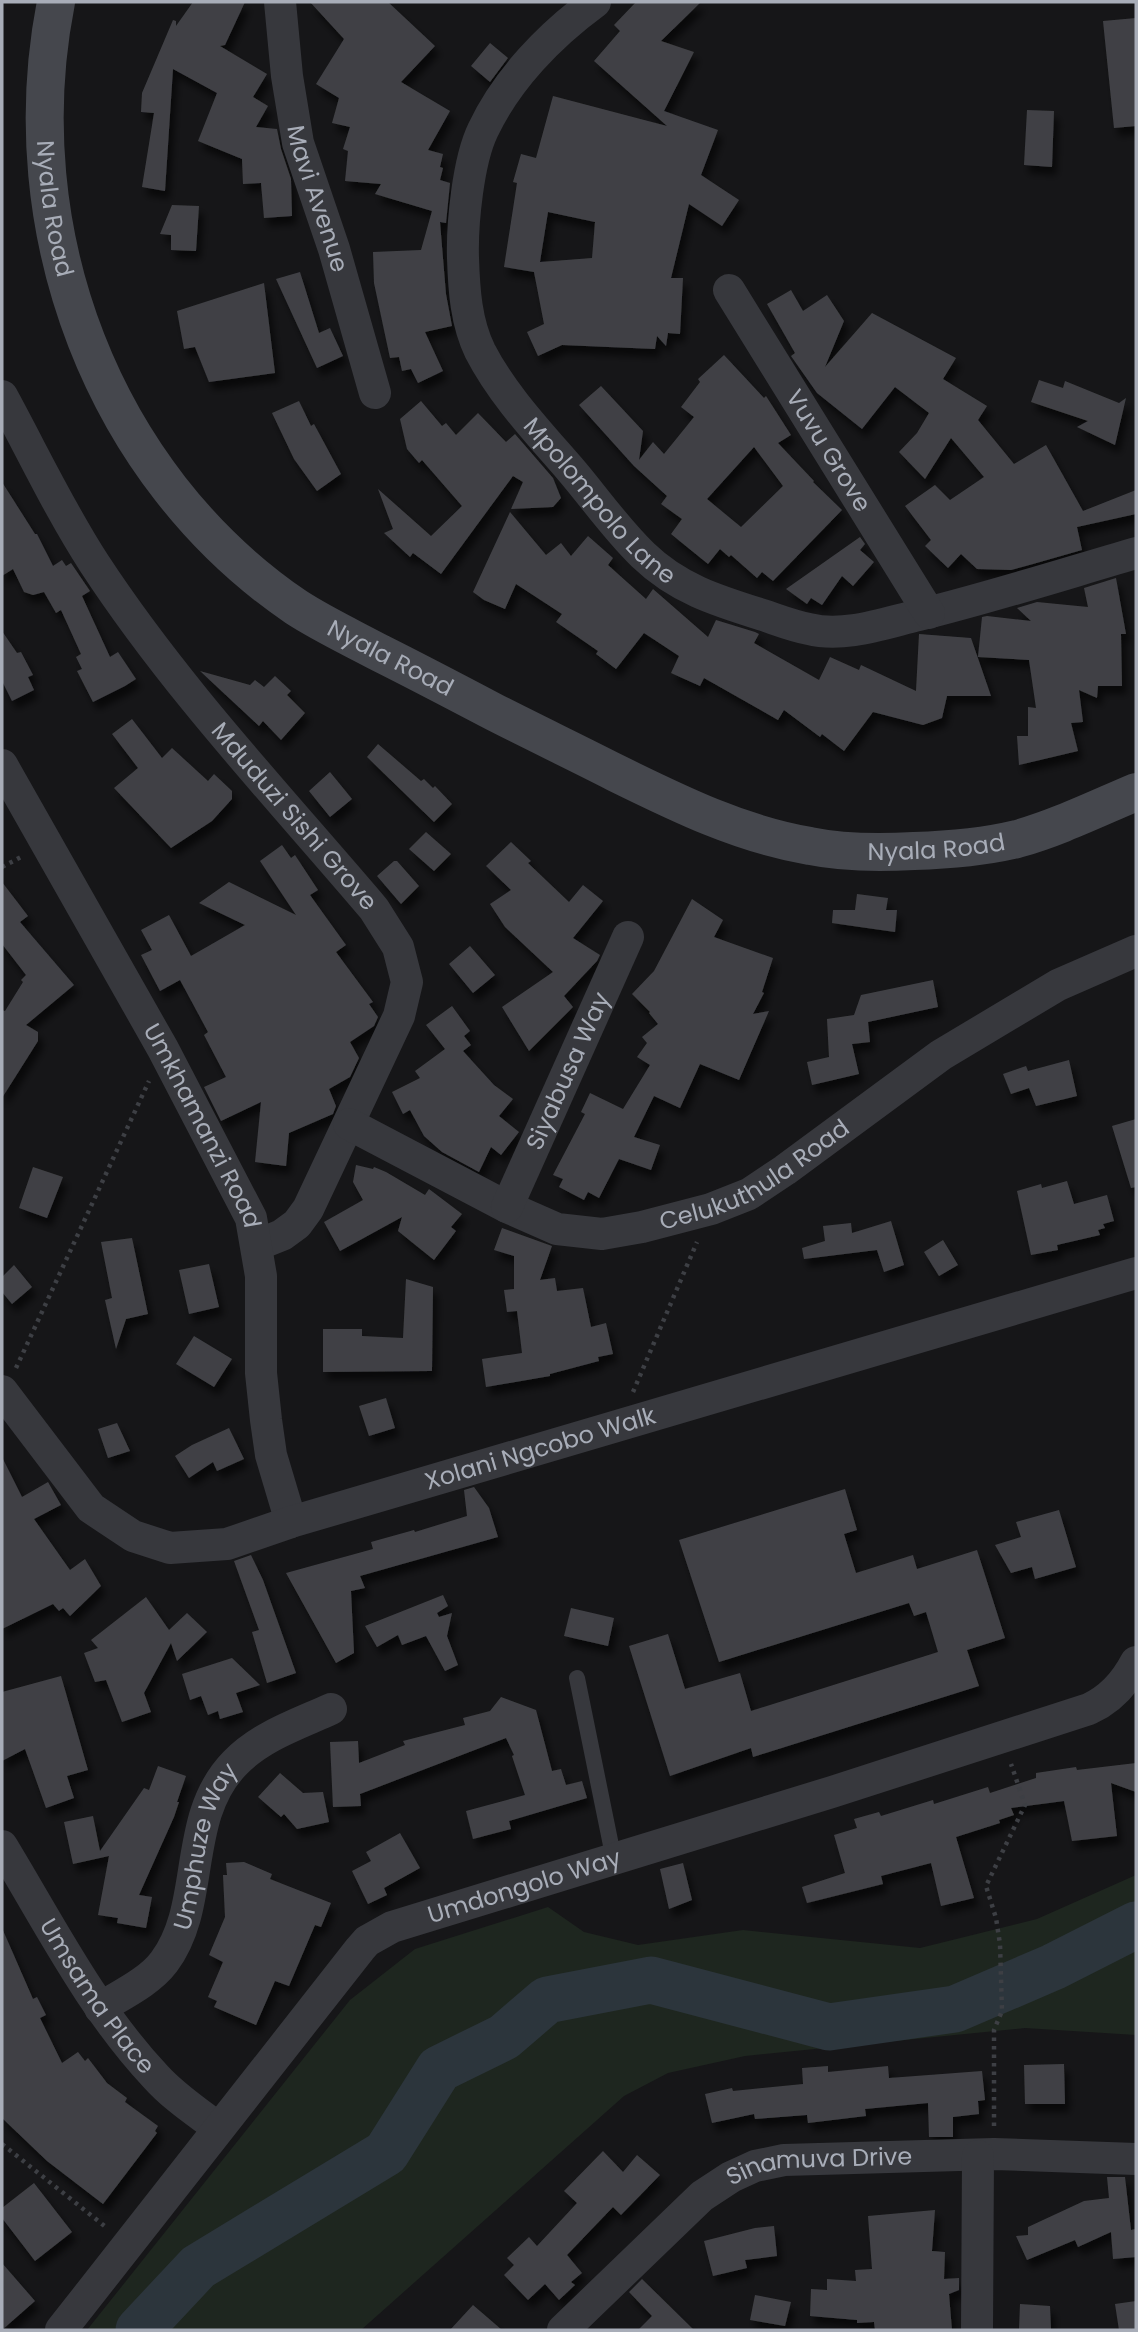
<svg xmlns="http://www.w3.org/2000/svg" width="1138" height="2332" font-family="Poppins,sans-serif">
	<defs>
		<filter id="shadow"><feDropShadow dx="4.5" dy="8" stdDeviation="3.5" flood-color="#0009"/></filter>
	</defs>
	<rect width="100%" height="100%" fill="#161618"/>
	<path fill="#1e261f" d="M1136 1875V2035L1025 2028 745 2056 668 2073 624 2096 361 2330H87L350 2000 415 1949 548 1907 584 1932 638 1945 743 1930 920 1948 1037 1919Z"/>
	<g fill="none" stroke-linecap="round" stroke-linejoin="round">
		<path stroke="#2c353c" stroke-width="47" d="M139 2330 198 2267 386 2153 439 2069 504 2037 547 2000 651 1980 829 2027 955 2009 1053 1967 1136 1925"/>
	</g>
	<path fill="#404145" fill-rule="evenodd" filter="url(#shadow)" d="M193 2H245L225 45 220 46 267 74 253 97 268 106 256 127 277 129 281 149 291 179 292 216 264 218 261 183 243 184 242 159 198 141 217 93 173 69 165 191 142 187 154 113 141 112 142 93 173 20 176 21V26Z
		M310 2H388L435 46 401 82 450 111 428 150 443 154 440 167 443 168 440 180 450 183 446 223 440 222 446 294 452 326 425 332 443 371 418 383 411 369 402 371 399 357 390 358 374 283 373 252 421 250 432 211 375 194 381 184 345 181 348 151 343 149 350 127 332 123 339 98 316 84 344 39Z
		M636 2H701L661 41 694 52 664 111 718 130 701 175 739 200 722 226 689 204 671 278H683L680 334 668 333 666 346 657 336 655 349 562 345 538 356 527 332 544 324 534 272 504 267 517 183 513 182 521 154 536 158 553 96 667 126 594 61 620 31 614 25ZM548 212 595 222 592 258 540 262Z
		M1136 18V126L1114 128 1103 21Z
		M490 43 508 58 490 82 471 66Z
		M1027 110 1054 111 1052 167 1024 165Z
		M172 205 199 206 196 251 171 250V235L160 234Z
		M300 272 319 333 330 328 343 356 317 368 276 279Z
		M264 283 275 373 209 382 195 347 184 349 177 311Z
		M791 290 803 311 827 295 844 321 825 367 872 313 956 358 943 379 987 406 978 420 1014 464 1046 445 1083 511 1136 490V514L1077 527 1082 550 1033 564 1011 570 977 569 961 554 948 568 925 546 931 540 905 506 935 485 950 500 984 477 951 438 925 479 899 452 917 433 929 413 895 387 862 429 817 393 791 356 795 353 767 304Z
		M724 355 764 398 766 396 791 435 778 443 814 481 813 482 842 510 773 581 762 572 757 578 731 555 729 557 720 549 708 564 671 534 682 519 661 504 667 496 634 466 579 405 601 386 643 431 639 460 653 442 664 454 694 417 681 407 700 382 698 379ZM754 447 783 486 741 527 707 499Z
		M1039 380 1063 388 1065 381 1119 403 1126 398 1115 445 1077 427 1088 421 1031 402Z
		M299 401 311 426 314 424 341 474 317 491 294 459 272 413Z
		M421 401 442 426 446 423 456 435 478 413 506 442 515 434 553 478 561 498 553 507 511 509 523 482 513 476 441 574 413 553 410 557 384 533 393 529 378 489 431 536 462 506 422 460 419 463 407 449 400 419Z
		M2 482 35 534H37L53 566 62 560 66 566 71 563 90 591 82 596 110 657 118 652 136 679 125 686 93 702 77 671 82 669 76 657 81 654 61 610 56 613 44 592 33 595 24 592 13 569 2 576Z
		M510 512 546 555 561 543 571 556 588 536 613 558 608 565 646 599 653 589 708 637 716 620 755 632 759 634 754 643 819 680 830 657 859 670 861 665 916 691 919 634 971 638 991 696H947L942 718 923 725 873 712 844 751 822 734 820 737 784 710 778 720 704 678 700 686 671 673 679 656 644 633 616 669 596 654 598 651 556 622 562 614 516 584 505 609 484 600 473 592Z
		M860 537 865 544 860 550 874 562 853 586 842 576 822 605 811 598 807 604 786 589Z
		M1116 578 1126 634H1121L1122 686H1098L1097 698 1079 690 1083 722 1071 723 1078 751 1019 765 1017 736H1028V707L1036 708 1029 660 978 657 982 617 987 616 1031 621 1017 608 1037 602 1088 607 1084 588Z
		M2 631 17 653 21 652 33 675 28 677 34 690 12 701 2 681Z
		M200 671 250 685 255 680 264 687 275 676 291 691 287 695 305 713 281 740 263 721 259 726Z
		M132 719 162 758 172 748 208 781 214 774 232 791V799L212 821 171 848 114 788 138 768 112 734Z
		M378 744 421 781 424 779 433 788 435 786 452 804 434 822 367 757Z
		M330 772 352 799 330 817 309 791Z
		M426 832 451 854 434 871 409 849Z
		M511 842 531 861 528 863 569 902 583 885 603 901 573 938 600 955 597 961 564 996 573 1007 529 1051 502 1007 553 972 505 927 490 904 511 890 486 866Z
		M282 845 291 858 295 855 318 890 310 895 346 945 336 952 373 1002 369 1004 378 1017 374 1026 350 1042 359 1058 350 1077 329 1089 336 1106 333 1114 289 1133 286 1166 255 1162 261 1102 221 1121 204 1087 226 1077 204 1035 208 1032 180 980 160 991 141 955 152 950 141 930 169 915 191 956 245 925 199 903 229 882 296 915 260 861Z
		M394 861H397L419 886 401 904 377 876Z
		M2 882 28 916 20 922 74 985 26 1025 38 1032V1041L2 1098V1010L5 1011 23 982 21 980 26 975 2 944Z
		M857 894 888 898 886 910H897L895 932 832 923 833 910H855Z
		M692 899 723 920 714 937 773 958 762 992 764 993 753 1014 769 1011 739 1080 700 1064 680 1108 654 1096 634 1137 660 1145 651 1170 619 1159 599 1198 588 1192 584 1200 559 1187 563 1179 553 1175 585 1114 581 1112 590 1093 623 1109 650 1065 637 1057 647 1043 642 1037 658 1024 649 1013 650 1012 632 994 654 971Z
		M470 946 495 975 473 993 449 964Z
		M933 980 938 1007 868 1022 870 1042 852 1044 859 1074 812 1085 807 1062 829 1057 827 1019 854 1015 861 995Z
		M452 1006 470 1031 464 1036 471 1045 463 1051 494 1085 513 1099 499 1116 519 1132 501 1155 491 1147 479 1172 442 1152 424 1136 410 1110 403 1114 392 1092 420 1078 415 1071 445 1049 426 1025Z
		M1069 1060 1077 1096 1036 1106 1029 1088 1011 1094 1003 1074 1026 1066 1028 1071Z
		M1136 1119V1187L1131 1188 1112 1126Z
		M356 1165 373 1169 374 1167 386 1172 425 1195 429 1189 462 1214 451 1227 456 1231 434 1260 398 1231 402 1217 340 1251 324 1222 363 1200 353 1182Z
		M33 1167 63 1177 47 1218 19 1208Z
		M1067 1181 1074 1204 1107 1195 1114 1221 1103 1224 1105 1228 1098 1230 1100 1235 1057 1245 1058 1250 1031 1255 1017 1191 1041 1184 1042 1188Z
		M891 1221 904 1265 884 1272 877 1250 804 1259 802 1248 825 1241 823 1226 851 1223 852 1233Z
		M502 1228 552 1246 540 1280 555 1278 557 1291 583 1288 591 1327 606 1323 613 1354 598 1357 599 1361 550 1374V1376L486 1387 482 1359 522 1353 517 1311 507 1312 504 1290 514 1289V1256L494 1250Z
		M132 1238 148 1314 126 1319 116 1349 105 1300 112 1298 101 1242Z
		M943 1240 958 1265 939 1276 924 1252Z
		M209 1264 219 1307 189 1314 179 1270Z
		M14 1265 32 1287 12 1304 2 1292V1277Z
		M406 1279 433 1287 432 1371 323 1372V1329H362V1336L403 1338Z
		M194 1336 232 1359 214 1387 176 1364Z
		M386 1398 395 1428 369 1436 359 1406Z
		M117 1423 130 1451 108 1458 98 1429Z
		M229 1428 244 1459 217 1471 213 1462 189 1478 175 1456 192 1445Z
		M2 1457 22 1497 48 1482 61 1505 34 1519 70 1570 85 1559 101 1586 70 1616 63 1608 59 1611 53 1604 2 1629Z
		M474 1487 489 1508 498 1537 360 1576 365 1588 351 1591 354 1653 336 1663 286 1573 373 1549 371 1542 414 1530 415 1532 467 1516 464 1490Z
		M845 1489 857 1530 844 1534 856 1573 913 1555 917 1569 977 1550 1005 1638 967 1650 979 1686 753 1757 751 1748 670 1776 629 1646 668 1634 685 1689 740 1673 751 1711 938 1652 926 1612 914 1616 909 1603 719 1662 679 1540Z
		M1059 1510 1076 1567 1035 1579 1032 1567 1011 1573 995 1545 1021 1537 1016 1522Z
		M251 1555 263 1580 296 1673 267 1683 252 1632 259 1630 234 1561Z
		M443 1595 448 1606 437 1613 439 1617 452 1613 447 1636 458 1665 445 1671 426 1636 402 1645 398 1635 377 1647 365 1626Z
		M146 1597 169 1630 187 1613 207 1632 177 1661 171 1643 144 1693 151 1712 122 1722 106 1680 95 1682 84 1653 98 1648 91 1640Z
		M571 1608 614 1618 608 1646 564 1636Z
		M232 1658 260 1685 236 1693 243 1712 220 1719 218 1711 208 1715 201 1696 190 1700 182 1674Z
		M61 1676 88 1770 67 1776 74 1798 46 1808 25 1749 2 1761V1692Z
		M501 1697 536 1710 552 1771 561 1769 566 1785 582 1781 587 1798 509 1821 511 1829 473 1839 466 1811 525 1795 512 1756 514 1755 506 1738 360 1794 361 1806 333 1807 330 1742 358 1741 359 1763 405 1745 403 1741 465 1725 463 1718 490 1711Z
		M1136 1763V1792L1111 1783 1117 1836 1072 1841 1064 1801 1011 1808 1014 1815 999 1820 1000 1823 956 1837 974 1898 941 1906 931 1863 881 1876 883 1884 807 1903 802 1887 845 1873 834 1835 857 1828 854 1819 879 1812 881 1816 933 1800 934 1804 988 1787 990 1793 1036 1778V1773L1076 1767 1077 1770Z
		M158 1766 186 1776 177 1802H179L174 1817 139 1895 152 1897 146 1928 117 1923 118 1918 98 1915 109 1856 73 1864 64 1822 93 1816 100 1851 144 1788 149 1790Z
		M280 1773 303 1793 323 1792 329 1822 297 1829 284 1814 281 1817 258 1797Z
		M400 1833 420 1868 384 1888 387 1895 368 1904 352 1871 371 1861 366 1852Z
		M244 1862 272 1874 270 1879 331 1903 321 1927 315 1925 289 1986 275 1981 256 2025 214 2007 217 2001 208 1997 223 1962 209 1955 225 1917 223 1875H227L226 1863Z
		M683 1863 692 1900 669 1909 660 1869Z
		M2 1928 33 1999 37 1997 46 2015 40 2018 62 2063 78 2052 85 2061 88 2058 107 2083 127 2098 125 2102 158 2126 155 2131 157 2133 103 2204 47 2161 2 2118Z
		M1064 2064 1065 2104H1025L1024 2065Z
		M828 2066V2072L888 2066 889 2078 982 2071 985 2100 978 2101 979 2114 953 2117V2137H929L928 2103 865 2109 866 2116 808 2123 807 2115 755 2119 754 2114 712 2123 705 2094 732 2088 733 2091 803 2084 802 2068Z
		M603 2151 623 2172 637 2155 660 2175 621 2215 613 2207 567 2255 582 2273 571 2282 575 2285 559 2300 545 2284 528 2300 504 2275 514 2265 507 2258 529 2237 537 2246 577 2203 564 2191Z
		M1107 2177H1125L1131 2230 1136 2229V2257L1113 2259 1111 2232 1078 2247 1075 2240 1027 2260 1016 2236 1028 2235V2227L1084 2201 1109 2198Z
		M34 2183 72 2232 35 2261 2 2218V2208Z
		M935 2210 932 2251 945 2252 944 2279 959 2278V2290L949 2294 952 2330H875L874 2322 857 2323V2320L810 2316 811 2289 827 2290V2279L856 2281 855 2270 872 2269 868 2216Z
		M774 2226 777 2256 745 2260 747 2268 713 2276 704 2241 755 2228Z
		M2 2263 35 2301 2 2330Z
		M642 2279 694 2330H638L652 2316 629 2292Z
		M755 2295 791 2302 785 2326 750 2320Z
		M1136 2301V2330H1119L1115 2304Z
		M1020 2304 1050 2306 1051 2330H1019Z
		M473 2305 502 2330H450Z"/>
	<g fill="none" stroke-linecap="round" stroke-linejoin="round">
		<path stroke="#3d3f44" stroke-width="4.5" stroke-dasharray="3.5 5" stroke-linecap="butt" d="M2 867 21 857
			M16 1368 149 1081
			M633 1392 697 1242
			M994 2126V2030L1002 2011 1000 1944 996 1918 986 1886 1025 1805 1011 1764
			M2 2144 107 2228"/>
		<path stroke="#37383d" stroke-width="16" d="M577 1678 614 1860"/>
		<g stroke="#37383d" stroke-width="32">
			<path id="s1" d="M280 2 287 76 298 143 334 249 375 393"/>
			<path id="s2" d="M595 2C550 35 507 79 483 130 468 161 462 224 463 258 464 290 466 322 480 351 502 394 538 432 570 469 594 497 616 529 643 555 678 589 718 601 763 615 778 620 793 626 809 629 844 638 885 623 919 615 992 597 1064 574 1136 553"/>
			<path id="s3" d="M729 290 929 613"/>
			<path id="s4" d="M2 396C32 451 59 509 94 563 175 687 279 797 374 909L398 947 407 982 399 1016 308 1209 297 1224 282 1235 257 1245"/>
			<path id="s5" d="M2 765 163 1049 251 1218 261 1276V1373L266 1420 271 1455 291 1522"/>
			<path id="s6" d="M349 1124 507 1207 557 1229 602 1234 642 1227 711 1209 749 1194 785 1170 941 1055 1058 985 1136 951"/>
			<path id="s7" d="M507 1207 628 937"/>
			<path id="s8" d="M2 1391 91 1508 133 1536 170 1548 227 1544 291 1522 1136 1273"/>
			<path id="s9" d="M2 1846C50 1925 92 2009 156 2077 174 2097 197 2112 218 2128"/>
			<path id="s10" d="M100 2008C121 1995 149 1982 164 1962 207 1905 181 1818 235 1763 261 1736 298 1724 331 1709"/>
			<path id="s11" d="M61 2330 360 1949 367 1941 392 1927 832 1792 1089 1709C1111 1699 1125 1683 1136 1662"/>
			<path id="s12" d="M563 2330 702 2196 731 2177 755 2166 784 2160 994 2154 1136 2159"/>
			<path d="M977 2330 978 2156"/>
		</g>
		<path stroke="#45474d" stroke-width="38" id="s13" d="M56 2C11 230 102 475 296 607 322 624 352 638 380 653 418 672 456 692 494 712 535 733 575 752 616 773 679 804 740 834 810 846 844 853 879 853 914 851 948 850 984 847 1017 839 1057 828 1098 808 1136 792"/>
	</g>
	<g text-anchor="middle" stroke-width="5" stroke-linejoin="round" paint-order="stroke">
		<g font-size="24" fill="#a8adb8" stroke="#111113">
			<text dy="8" stroke="none"><textPath href="#s1" startOffset="201">Mavi Avenue</textPath></text>
			<text dy="8" stroke="none"><textPath href="#s13" startOffset="208">Nyala Road</textPath></text>
			<text dy="8" stroke="none"><textPath href="#s3" startOffset="189">Vuvu Grove</textPath></text>
			<text dy="8" stroke="none"><textPath href="#s2" startOffset="590">Mpolompolo Lane</textPath></text>
			<text dy="8" stroke="none"><textPath href="#s13" startOffset="796">Nyala Road</textPath></text>
			<text dy="8" stroke="none"><textPath href="#s4" startOffset="514">Mduduzi Sishi Grove</textPath></text>
			<text dy="8" stroke="none"><textPath href="#s13" startOffset="1384">Nyala Road</textPath></text>
			<text dy="8" stroke="none"><textPath href="#s7" startOffset="149">Siyabusa Way</textPath></text>
			<text dy="8" stroke="none"><textPath href="#s5" startOffset="413">Umkhamanzi Road</textPath></text>
			<text dy="8" stroke="none"><textPath href="#s6" startOffset="444">Celukuthula Road</textPath></text>
			<text dy="8" stroke="none"><textPath href="#s8" startOffset="621">Xolani Ngcobo Walk</textPath></text>
			<text dy="8" stroke="none"><textPath href="#s10" startOffset="203">Umphuze Way</textPath></text>
			<text dy="8" stroke="none"><textPath href="#s11" startOffset="662">Umdongolo Way</textPath></text>
			<text dy="8" stroke="none"><textPath href="#s9" startOffset="178">Umsama Place</textPath></text>
			<text dy="8" stroke="none"><textPath href="#s12" startOffset="318">Sinamuva Drive</textPath></text>
		</g>
	</g>
	<rect width="1138" height="2332" fill="none" stroke="#a8adb8" stroke-width="7"/>
</svg>
